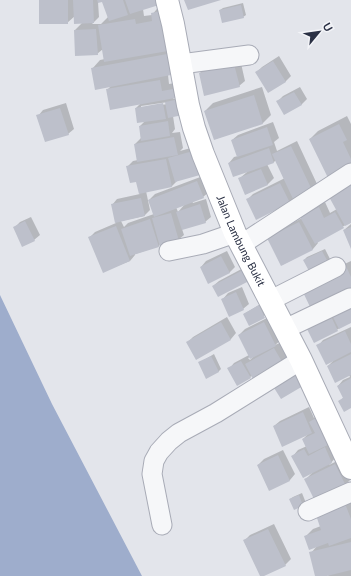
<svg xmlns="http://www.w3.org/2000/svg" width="351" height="576" font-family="Lato,sans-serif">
	<rect width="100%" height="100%" fill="#e3e5eb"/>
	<path fill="#9eadcc" d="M0 295 52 404 142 576H0Z"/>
	<path fill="#0003" fill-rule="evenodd" d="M40 0H163L143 9 144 16 152 15 160 5 178 66 170 74 168 75 169 84 181 82 182 89 173 99 183 97 173 116 175 129 172 133 180 132 183 148 180 151 198 146 178 180 172 186 146 191 150 210 144 216 121 221 124 227 128 223 154 214 149 200 155 194 203 176 209 192 203 197 192 201 193 203 206 199 211 217 205 222 182 229 184 235 178 240 160 244 159 246 135 254V255L130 261 104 271 90 237 95 232 116 223 112 205 117 199 140 194 137 181 127 167 133 161 138 160 135 144 141 138 140 126 146 120 136 108 140 104 107 90 111 86 92 69 100 60 105 59 103 49 97 54 75 30 82 23 75 16 67 23ZM103 0 108 17 101 24H92L99 17 98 2ZM168 102V104L141 108V106ZM185 204 178 212 176 207Z
		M243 3 246 15 243 17 220 10 223 8Z
		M279 56 291 76 285 82 257 72 262 67Z
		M240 59 245 81 239 86 200 73 206 67Z
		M262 87 271 115 263 123 215 139 205 111 213 103Z
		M300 87 307 99 301 105 278 101 283 96Z
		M66 103 74 129 68 134 38 116 43 110Z
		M347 116 351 124V168L310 139 318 131Z
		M273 122 279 138 274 142 277 151 297 141 317 184 311 190 294 198 289 202 247 200 253 194 285 178 276 160 274 162 267 164 274 178 268 184 246 194 239 179 247 172 229 163 234 157 238 156 232 140 238 135Z
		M325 202 330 213 337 209 351 222 317 241 318 243 313 249 282 265 268 239 274 233 302 218 307 212Z
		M31 217 40 235 34 240 14 228 20 222Z
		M351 224V246L344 230Z
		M325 249 330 259 327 262 304 260 307 257Z
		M227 251 235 267 229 273 201 267 206 261Z
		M351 261V291L310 280Z
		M249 265 254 274 213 286 219 281Z
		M242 287 249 304 243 309 223 299 228 293Z
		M351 302V322L314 342 305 323Z
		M262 303 267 314 250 324 244 314Z
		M227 317 236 333 231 339 197 358 188 342 193 337Z
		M269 317 281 340 275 345 280 343 289 358 250 377 229 369 234 363 249 355 239 335 245 329ZM255 355 250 360 248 358Z
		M351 327V407L340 401 344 397 338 386 343 380 350 377 349 375 328 366 335 359 318 346 323 340Z
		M214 354 221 369 218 372 199 363Z
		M309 407 314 418 316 416 337 456 329 465 341 459 351 479 345 485 305 480 313 472 293 456 298 450 307 446 303 439 309 433 274 426 280 421Z
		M283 450 295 474 290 480 270 489 258 465 264 459Z
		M302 493 306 503 303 506 290 499 293 497Z
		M351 494V576H328L329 574 316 576 311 553 317 546 305 537 313 529 321 526Z
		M274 524 291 559 285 565 261 576 244 541 250 535Z"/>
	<path fill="#bdc0cb" d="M39 0H68V24H39Z
		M73 0H93L94 23 74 24Z
		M97 0H123L128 15 109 21 102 2 98 3Z
		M125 0H158L159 5 130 14Z
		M184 0H221L188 10Z
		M241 5 244 18 222 23 219 10Z
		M161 11 168 51 104 62 98 25 135 19 136 24 152 21 151 13Z
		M96 29 98 55 75 56 74 30Z
		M167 54 171 75 95 90 91 68Z
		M273 61 286 82 268 93 255 72Z
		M234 64 240 87 204 96 199 73Z
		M160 80 162 91 173 89 175 98 110 110 106 89Z
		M294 92 302 105 284 115 276 101Z
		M254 95 263 124 214 140 204 111Z
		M180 99 183 115 168 118 165 102Z
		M163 103 166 119 137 123 135 108Z
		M60 108 69 135 45 142 36 115Z
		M168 121 170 136 141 141 139 126Z
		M339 124 347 140 343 142 351 159V169L329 180 309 139Z
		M267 127 273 145 237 157 231 140Z
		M174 137 178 155 137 162 134 144Z
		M291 146 312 190 293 199 272 154Z
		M269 148 274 163 233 177 228 163Z
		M193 151 200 175 175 182 168 158Z
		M166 159 172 187 139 194 136 182 130 183 126 166Z
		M261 169 268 185 245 195 238 178Z
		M197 181 204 198 154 217 148 200Z
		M280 183 290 203 256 220 246 199Z
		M351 184V223L345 226 328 195Z
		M141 198 145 216 115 223 111 204Z
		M200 204 206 223 182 230 176 212Z
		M319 207 324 218 335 212 344 228 315 244 300 217Z
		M171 213 179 241 160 247 152 218Z
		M150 219 159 247 130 256 121 229Z
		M25 221 35 241 22 247 13 227Z
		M299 222 313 250 281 266 267 238Z
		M116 226 130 261 103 273 88 237Z
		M351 227V249L343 230Z
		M322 251 328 262 309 271 303 260Z
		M221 256 230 273 208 284 200 267Z
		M346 266 351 277V292L312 311 301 288Z
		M243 270 249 281 218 297 212 286Z
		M236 292 244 310 229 317 221 299Z
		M259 305 265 318 249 326 243 314Z
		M351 308V323L339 329 330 311Z
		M328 310 338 331 314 343 304 323Z
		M221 322 231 340 196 360 186 342Z
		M264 322 276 346 250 359 238 335Z
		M345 331 351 344V352L326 365 316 345Z
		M274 348 284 365 254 381 245 364Z
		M351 354V375L335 383 327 366Z
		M211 356 219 372 206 379 198 362Z
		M241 361 251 378 237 386 227 368Z
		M293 370 303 386 281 399 271 383Z
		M351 378V408L344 412 338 401 343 398 337 386Z
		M303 412 312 433 282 447 273 426Z
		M318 417 330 444 309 454 302 439 315 433 309 422Z
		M325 447 332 463 303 478 291 456 304 449 308 456Z
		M278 455 290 481 269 491 257 465Z
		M335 464 346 486 315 501 304 479Z
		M299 495 303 506 294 510 289 499Z
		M344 501 351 519V538L329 546 328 543 309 550 304 536 321 530 315 512Z
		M268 529 286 566 264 576H260L243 540Z
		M351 542V570L327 576H315L309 552Z"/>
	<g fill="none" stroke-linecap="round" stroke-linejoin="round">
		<g stroke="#a8abb6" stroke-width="21">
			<path id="street" d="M181 64 249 55
				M242 244 351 173
				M169 251 203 244 235 233
				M271 300 336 267
				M285 329 350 298
				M308 511 351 492
				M162 525 152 474 154 461 159 452 169 441 179 433 216 413 301 360"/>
		</g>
		<g stroke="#a8abb6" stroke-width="24">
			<g id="secondary">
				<path id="s1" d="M167 0 173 24 188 105 194 128 203 154 235 233 301 360 351 468"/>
			</g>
		</g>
		<use href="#street" stroke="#f6f7f9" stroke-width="19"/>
		<use href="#secondary" stroke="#fff" stroke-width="22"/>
	</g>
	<g text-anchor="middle" stroke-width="4" stroke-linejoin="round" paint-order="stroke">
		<g font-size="11" fill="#2a3044" stroke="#f3f4f8">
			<text dy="4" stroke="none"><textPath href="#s1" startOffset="253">Jalan Lambung Bukit</textPath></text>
		</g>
	</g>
	<g transform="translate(319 32) rotate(61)" stroke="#f3f4f8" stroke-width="3" paint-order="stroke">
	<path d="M0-3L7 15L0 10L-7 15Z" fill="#2a3044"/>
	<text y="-6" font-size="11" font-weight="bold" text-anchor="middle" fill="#2a3044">U</text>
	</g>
</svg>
